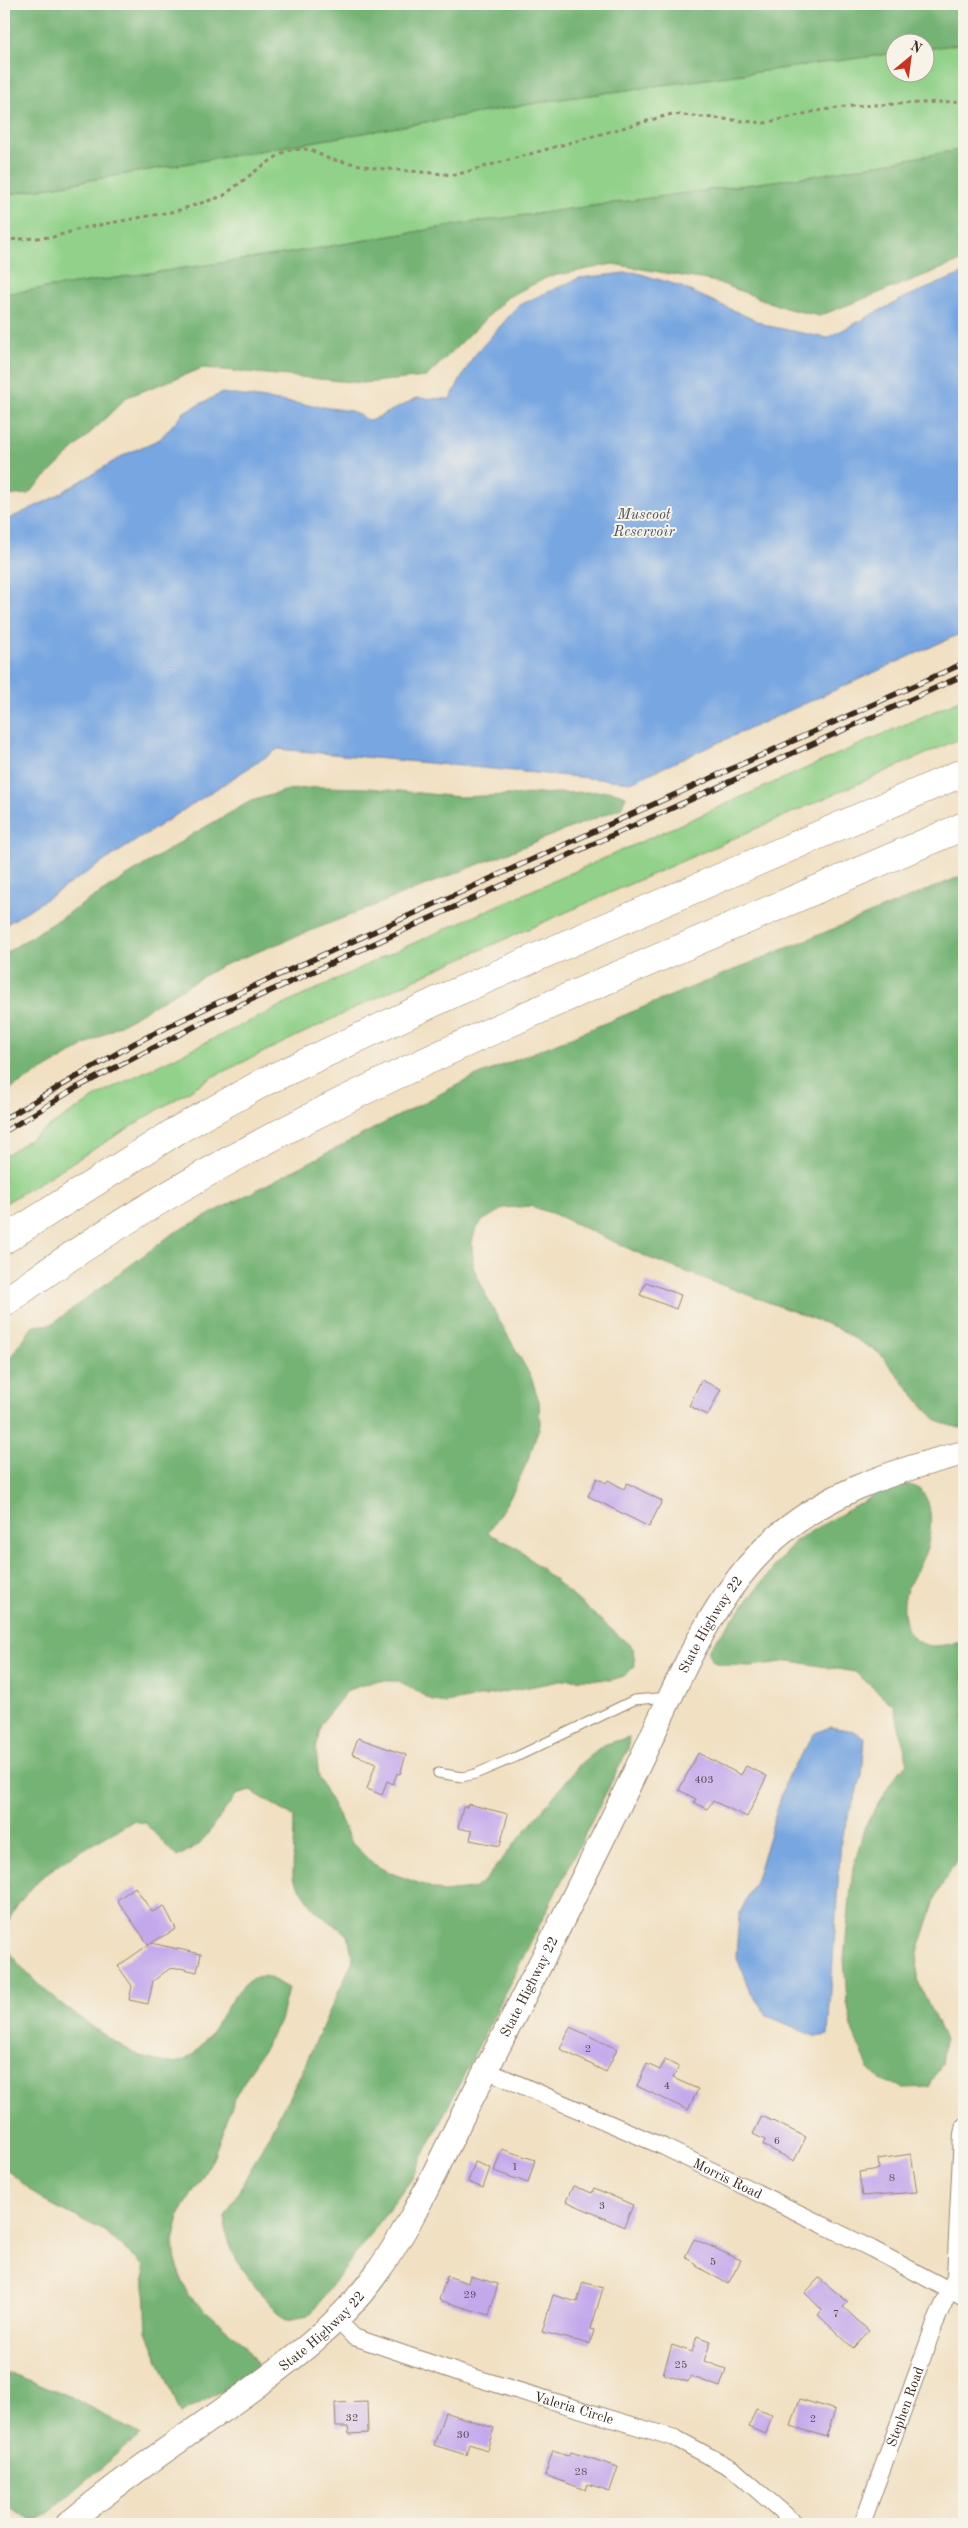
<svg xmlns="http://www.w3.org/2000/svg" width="968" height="2528" font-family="'Old Standard TT',serif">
	<rect width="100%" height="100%" fill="#f7f3e8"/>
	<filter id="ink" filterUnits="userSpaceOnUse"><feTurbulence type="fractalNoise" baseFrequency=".02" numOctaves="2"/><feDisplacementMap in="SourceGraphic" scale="10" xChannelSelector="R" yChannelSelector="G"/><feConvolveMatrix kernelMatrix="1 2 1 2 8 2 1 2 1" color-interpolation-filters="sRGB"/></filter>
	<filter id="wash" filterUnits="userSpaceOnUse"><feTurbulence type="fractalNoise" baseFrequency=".0096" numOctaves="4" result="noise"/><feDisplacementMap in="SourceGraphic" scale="20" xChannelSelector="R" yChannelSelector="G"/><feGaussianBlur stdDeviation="1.12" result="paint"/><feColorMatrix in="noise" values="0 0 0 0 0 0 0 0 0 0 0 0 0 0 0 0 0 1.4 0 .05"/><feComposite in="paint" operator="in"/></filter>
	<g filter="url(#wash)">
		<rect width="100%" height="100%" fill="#f1e0c2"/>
		<path fill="#91d189" stroke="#667e54" d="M964 43V149L818 175 468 223 290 253 4 294V195L554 100 895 53 896 72H926V49Z
			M964 698V737L428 973 212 1077 4 1204V1156L105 1091 387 955Z"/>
		<path fill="#74b375" stroke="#586e4a" d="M4 4H964V43L926 49V42H896L895 53 554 100 4 195Z
			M964 149V260L819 316 785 308 717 282 613 264 548 277 508 297 426 377 362 383 203 368 127 397 28 494 4 496V294L290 253 468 223 818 175Z
			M319 787 369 788 459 797 611 791 626 796 621 808 219 967 4 1093V954L198 831 251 801 288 790Z
			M964 875V1429L941 1423 931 1415 879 1353 835 1327 649 1258 554 1214 530 1206 504 1208 482 1221 475 1231 472 1242 473 1267 489 1302 531 1377 539 1401 540 1425 528 1460 512 1494 488 1533 516 1547 633 1648 635 1666 624 1676 611 1680 570 1679 447 1703 433 1701 399 1681H375L348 1690 321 1723 316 1750 319 1778 352 1843 372 1863 388 1872 443 1892 473 1889 484 1881 581 1763 603 1745 629 1737 628 1749 411 2180 309 2316 286 2320C258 2291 226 2260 225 2217L298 2080 353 1960 348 1935 316 1911 293 1878 294 1817 251 1791 236 1795 200 1844 177 1857 145 1823 133 1821C107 1837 57 1861 37 1882 23 1898 1 1920 7 1944 15 1976 111 2043 142 2057 150 2060 164 2063 172 2063 213 2063 228 1974 264 1976 271 1977 281 1985 288 1988L280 2021 237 2093 212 2160 180 2214 173 2241 177 2267 188 2295 244 2344 260 2369 181 2414 147 2332 144 2266 103 2230 42 2200 4 2167V1366L33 1326 52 1324 172 1234 467 1080Z
			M900 1484C908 1485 915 1485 921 1491 935 1504 931 1538 925 1553 913 1582 898 1592 906 1624 908 1634 916 1642 926 1645 937 1648 953 1643 964 1642V1846L937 1894 918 1952 917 1979 945 2040 942 2064 929 2087 904 2088 879 2079 869 2069 853 2032 847 2001 844 1959 853 1868 865 1826 897 1773 908 1764 894 1706 855 1672 791 1661 751 1666 726 1665 713 1662 708 1650 796 1540 887 1488Z
			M4 2372 72 2397 140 2435 36 2523 4 2505Z"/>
		<path fill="#77a6e1" stroke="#596880" d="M634 272 677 285 768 326 827 338 906 297 964 273V632L631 782 278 749 4 926V521L51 499 126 454 160 439 184 412 222 393 351 411 370 421 417 398 450 399 473 357 519 305 579 278Z
			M830 1727 854 1731 865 1738 862 1776 841 1839 828 2035 816 2037 768 2016 750 1992 736 1955 739 1915 756 1879 787 1777 815 1733Z"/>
		<g id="blocks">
			<path fill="#c3a9ec" d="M646 1282 681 1295 676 1309 640 1295Z
				M701 1380 721 1389 708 1415 689 1406Z
				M597 1478 606 1483 608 1480 624 1489 627 1483 662 1501 649 1527 588 1496Z
				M358 1738 406 1755 400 1774 397 1773 393 1784 387 1781 382 1795 367 1789 376 1763 352 1754Z
				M698 1753 741 1775 746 1766 767 1776 747 1817 713 1801 707 1809 694 1802 696 1799 679 1790Z
				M468 1804 508 1814 500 1846 470 1840 472 1831 458 1828 463 1807H467Z
				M135 1887 152 1912 164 1906 176 1929 151 1943 201 1954 197 1972 180 1968 169 1969 153 1981 148 2004 129 2000 132 1986 118 1966 151 1943 148 1944 117 1900Z
				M570 2027 617 2049 606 2072 560 2049Z
				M665 2060 679 2067 673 2078 698 2089 688 2110 637 2086 647 2064 660 2070Z
				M762 2116 806 2137 794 2161 763 2145 765 2140 753 2134Z
				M502 2149 535 2160 528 2183 494 2171Z
				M911 2154 917 2192 862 2196 859 2172 879 2169 878 2159Z
				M475 2162 490 2168 483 2188 468 2182Z
				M573 2186 592 2193 594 2188 633 2205 624 2227 566 2201Z
				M694 2239 741 2260 728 2284 696 2266 697 2264 685 2257Z
				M447 2276 468 2283 470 2276 498 2284 489 2315 439 2300Z
				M819 2278 848 2302 843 2307 869 2331 853 2348 818 2315 822 2310 805 2293Z
				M583 2282 603 2288 591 2329 594 2330 590 2344 542 2332 553 2295 577 2302Z
				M697 2336 711 2341 704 2361 726 2369 720 2387 690 2376 688 2382 663 2374 672 2345 692 2352Z
				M800 2399 835 2410 826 2437 791 2426Z
				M367 2402 368 2433 349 2434 348 2427H336L335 2403Z
				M756 2409 772 2415 766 2434 749 2427Z
				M445 2412 494 2428 487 2450 469 2444 466 2455 434 2445Z
				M553 2450 570 2456 571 2452 618 2467 610 2491 588 2484 586 2490 545 2475Z"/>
		</g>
	</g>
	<g filter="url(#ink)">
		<use href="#blocks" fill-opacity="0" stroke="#968570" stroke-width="1"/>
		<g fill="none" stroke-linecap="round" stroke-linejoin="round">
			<g stroke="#968570" stroke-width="11">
				<path id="lane" d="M438 1773 462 1777 475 1774 516 1757 634 1700 668 1697"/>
			</g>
			<g stroke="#968570" stroke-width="18">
				<g id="street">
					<path id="s1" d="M486 2070 664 2147 872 2249 964 2298"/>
					<path id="s2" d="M337 2320 354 2337 463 2374 675 2438 733 2469 796 2524"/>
					<path id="s3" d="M862 2524 934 2326 955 2277 962 2134 964 2126"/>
				</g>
			</g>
			<g stroke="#968570" stroke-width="26">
				<g id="secondary">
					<path id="s4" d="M68 2524C124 2477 185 2437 244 2395 291 2360 338 2326 373 2278 412 2226 438 2164 467 2107 525 1995 582 1882 637 1768 673 1694 704 1609 764 1549 818 1495 892 1471 964 1453"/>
				</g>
			</g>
			<g stroke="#968570" stroke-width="29">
				<path id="highway" d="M4 1240 176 1131 266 1081 452 994 964 772
					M4 1303C189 1167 397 1071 607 980 726 929 845 877 964 826"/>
			</g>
			<path stroke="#968570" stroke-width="3" stroke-dasharray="4 4" stroke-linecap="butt" d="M4 240 53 237 83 228 176 211 223 196 258 169 287 150 309 149 329 159 376 168 455 175 672 114 765 123 816 111 852 106 964 101"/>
			<use href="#lane" stroke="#fff" stroke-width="9"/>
			<use href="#street" stroke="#fff" stroke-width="16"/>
			<use href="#secondary" stroke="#fff" stroke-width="24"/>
			<use href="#highway" stroke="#fff" stroke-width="28"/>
			<g stroke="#3b2a1e" stroke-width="5.5">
				<path id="rail" d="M4 1119 135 1043 206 1008 964 663
					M4 1132 76 1088 211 1018 964 675"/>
			</g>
			<use href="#rail" stroke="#f7f3e8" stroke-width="4" stroke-dasharray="11" stroke-linecap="butt"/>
		</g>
	</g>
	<g text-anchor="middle" stroke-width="4" stroke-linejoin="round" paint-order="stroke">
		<g font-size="11" fill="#5d4a52">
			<text x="704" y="1783">403</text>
			<text x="588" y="2052">2</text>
			<text x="667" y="2089">4</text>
			<text x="777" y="2144">6</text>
			<text x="515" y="2170">1</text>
			<text x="892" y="2181">8</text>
			<text x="602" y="2209">3</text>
			<text x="713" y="2265">5</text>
			<text x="470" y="2298">29</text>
			<text x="836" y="2317">7</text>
			<text x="681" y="2368">25</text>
			<text x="352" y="2421">32</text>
			<text x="813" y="2422">2</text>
			<text x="463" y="2438">30</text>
			<text x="581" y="2475">28</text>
		</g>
		<g font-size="14" fill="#3b2a1e" stroke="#f7f3e8">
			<text dy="5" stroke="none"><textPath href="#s4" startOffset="1129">State Highway 22</textPath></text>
			<text dy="5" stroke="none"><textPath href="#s4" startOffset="724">State Highway 22</textPath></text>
			<text dy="5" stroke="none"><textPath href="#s1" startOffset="265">Morris Road</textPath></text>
			<text dy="5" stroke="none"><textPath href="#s4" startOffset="319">State Highway 22</textPath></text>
			<text dy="5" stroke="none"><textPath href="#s2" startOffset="255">Valeria Circle</textPath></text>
			<text dy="5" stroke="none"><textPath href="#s3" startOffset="125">Stephen Road</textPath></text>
		</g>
		<g font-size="15" font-style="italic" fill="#505562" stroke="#f7f3e8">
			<text x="644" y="519">Muscoot<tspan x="644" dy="17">Reservoir</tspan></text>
		</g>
	</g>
	<rect width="968" height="2528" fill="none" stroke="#f7f3e8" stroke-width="20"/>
	<g transform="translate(910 58) rotate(29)"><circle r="24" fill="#f7f3e8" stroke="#aca397"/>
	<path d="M0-4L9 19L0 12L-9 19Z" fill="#c8321e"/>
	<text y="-8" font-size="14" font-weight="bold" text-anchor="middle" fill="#3b2a1e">N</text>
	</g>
</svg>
